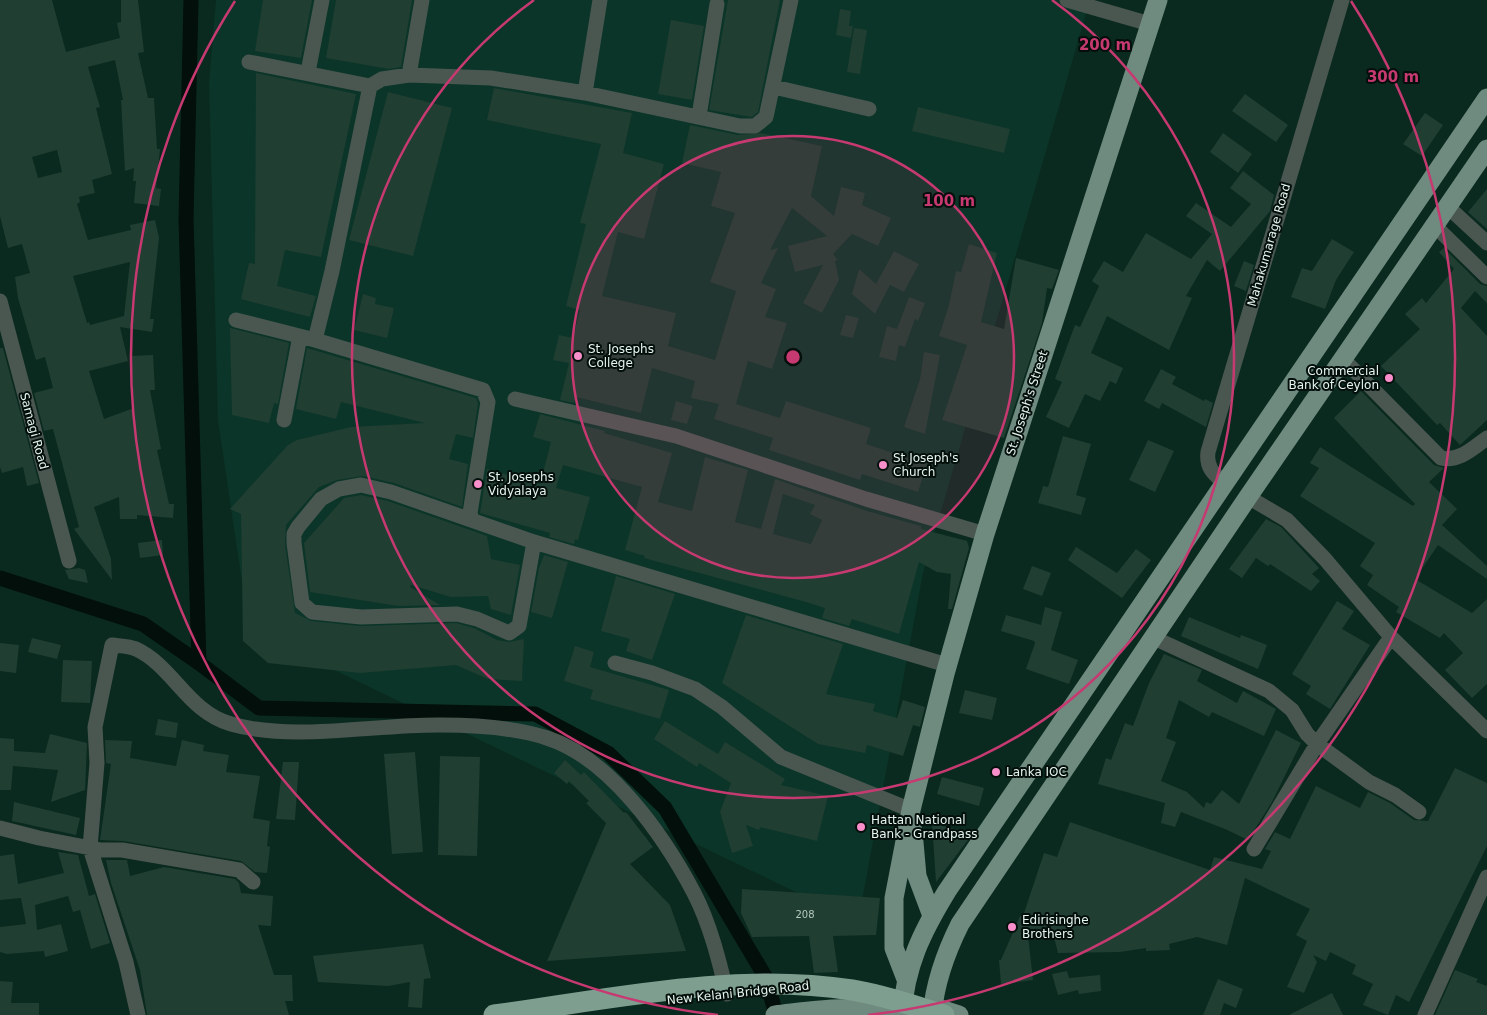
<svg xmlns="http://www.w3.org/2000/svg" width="1487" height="1015" font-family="'DejaVu Sans',sans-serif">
	<rect width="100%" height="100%" fill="#0b2a1f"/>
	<path fill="#0b3528" d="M216 0H1090L923 573 858 922 249 629 218 420 209 83Z"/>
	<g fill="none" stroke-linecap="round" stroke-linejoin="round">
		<path stroke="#020f0a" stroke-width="15" d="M191 0 186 219 199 663 259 708 535 714 608 753 665 808 766 978 776 1015
			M0 578 143 624 199 663"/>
	</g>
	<path fill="#203e32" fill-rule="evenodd" d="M0 0H52L66 52 120 38 117 23 121 22V0H138L144 52 138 53 148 98H154L157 149H160L156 188 161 189 159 206 134 203 136 181H133L134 168 125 171 121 100H123L115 60 88 67 100 107 96 108 112 174 92 180 95 193 79 197 80 202 77 204 88 240 131 230 130 225 155 220 159 238 150 319H154L152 332 120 327 128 361 89 371 104 419 134 408 131 356 153 355 155 390H150L161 449 157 450 169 504H174L173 518 137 515V519H120L119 497 94 507 111 559 112 580 74 529 79 527 53 429 44 431 34 393 53 388 45 357 36 360 18 298 15 277 30 273 22 244 8 248 0 216ZM57 150 62 172 38 178 32 157ZM130 262 124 316 90 325 89 322 87 323 73 276Z
		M263 0H312L301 58 255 51Z
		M336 0H412L401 67 389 69 326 58Z
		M728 0H780L758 112 752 117 709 110Z
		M840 9 851 11 849 26H853L851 38 836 35Z
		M671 20 704 26 692 100 658 94Z
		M854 28 867 30 860 74 847 72Z
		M256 73 356 94 321 257 285 250 277 286 316 296 310 317 241 299 249 263 255 264Z
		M494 88 632 113 623 153 664 164 644 239 618 232 602 296 676 313 668 346 715 360 736 291 710 282 735 213 711 206 721 172 682 163 690 125 738 135 761 133 822 146 811 196 834 216 841 187 865 193 862 205 891 218 878 246 852 234 833 254 838 260 835 261 839 280 822 313 803 303 823 265 795 272 788 246 827 236 792 208 770 250 778 248 761 283 776 289 765 317 787 323 772 369 748 361 736 404 780 418 786 401 871 428 866 444 927 464 918 492 862 474 860 480 769 450 773 438 714 419 719 404 691 398 695 381 652 368 641 413 576 397 574 403 560 400 569 363 553 360 559 335 573 338 580 310 566 306 586 224 580 223 601 144 487 120Z
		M388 92 452 108 413 256 349 240Z
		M1245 94 1288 125 1276 142 1232 111Z
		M918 107 1010 129 1004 153 912 131Z
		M1425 113 1443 125 1422 156 1403 144Z
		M1223 133 1252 154 1238 173 1210 152Z
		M1243 171 1274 195 1270 211 1220 271 1207 260 1186 296 1192 298 1169 350 1107 316 1091 353 1123 368 1116 384 1110 381 1100 401 1085 394 1069 428 1046 417 1062 382 1055 379 1075 325 1080 327 1099 286 1092 281 1104 261 1123 272 1146 233 1191 259 1212 234 1186 216 1196 203 1231 227 1251 204 1230 188Z
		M1487 189V229L1468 212Z
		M1332 239 1354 252 1336 280 1325 309 1291 297 1302 268 1312 271Z
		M969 244 997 253 981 322 1004 329 1016 258 1059 270 1052 289 1047 288 1042 323 1004 438 942 420 967 345 939 336 949 305 956 271 961 272Z
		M1444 248 1480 284 1487 286V303L1475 291 1461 308 1487 336V420L1460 445 1440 423 1437 425 1381 366 1420 329 1405 314 1422 298 1426 303 1454 269 1439 252Z
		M894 251 919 264 904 292 890 285 875 314 852 294 859 269 876 284Z
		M1244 261 1254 265 1246 291 1234 286Z
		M363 294 376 298 375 304 394 308 387 338 354 330Z
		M909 297 925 303 918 321 915 319 905 347 899 345 896 361 879 357 887 326 897 329Z
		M846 315 859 318 853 338 840 335Z
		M230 328 289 343 278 404 274 403 269 423 232 415Z
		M0 348H3L39 483 27 486 23 467 2 473 0 467Z
		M307 348 476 398 478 403 473 438 456 434 449 459 468 464 462 507 394 483 363 476 337 480 319 487 286 525 285 544 295 613 311 621 360 626 456 623 474 628 497 640 509 642 524 639 522 681 488 679 456 665 360 673 268 663 243 641 241 514 230 509 288 445 297 440 351 427 425 423 341 402 336 419 296 409Z
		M924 352 940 355 925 434 904 427 920 379Z
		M1161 369 1176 377 1172 384 1204 401 1205 399 1213 403 1206 427 1162 403 1159 409 1144 401Z
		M1361 391 1434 465 1444 468 1429 482 1457 509 1442 525 1487 566V579L1438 545 1415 579 1472 613 1487 599V684L1472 698 1445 670 1463 653 1444 633 1440 638 1396 612 1399 607 1367 585 1373 575 1360 566 1375 543 1300 496 1319 468 1310 463 1320 447 1413 506 1415 504 1334 418Z
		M676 401 693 406 687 424 671 420Z
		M540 414 605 431 604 433 672 453 658 502 692 511 705 457 748 470 735 522 761 529 775 479 867 511 921 526V529L967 541 969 548 952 609H948L951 574 937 572 919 562 899 634 852 619 849 626 822 618 825 608 806 602 644 558 645 556 625 550 642 487 563 465 556 488 590 497 578 540 575 539 574 544 549 537 550 533 480 513 487 469 540 484 551 442 533 437ZM783 494 815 505 810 514 822 520 811 544 773 534Z
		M1063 436 1091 444 1076 495 1086 498 1081 515 1038 503 1043 486 1048 487Z
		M1148 440 1174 451 1155 492 1129 480Z
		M361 495 388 501 487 536 491 559 520 565 511 615 491 609 488 596 451 597 411 585 410 587 440 605 398 606 310 592 304 543 344 498Z
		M1266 519 1281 527 1319 568 1312 574 1320 581 1311 591 1270 564 1268 566 1256 558 1242 578 1229 569Z
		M162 540 163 555 140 558 138 543Z
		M1076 547 1117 573 1136 549 1151 560 1122 598 1068 560Z
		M544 555 568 562 552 618 531 612 539 568Z
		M1032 566 1051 573 1042 596 1023 589Z
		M79 568 85 570 88 583 69 579 65 570Z
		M616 576 675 594 652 660 626 651 630 639 601 631Z
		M1337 601 1354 611 1342 629 1370 645 1330 709 1306 694 1311 686 1292 674Z
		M1045 607 1062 612 1051 650 1078 660 1069 684 1026 669 1035 643 1034 641 1001 631 1006 615 1041 625Z
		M746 615 843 644 826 694 875 704 873 711 897 718 903 700 925 707 920 727 913 725 903 756 867 745 865 753 818 744 722 683Z
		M1189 617 1240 638 1241 635 1267 645 1258 669 1181 636Z
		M32 638 61 645 57 659 28 652Z
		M0 643 19 645 16 673 0 671Z
		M575 646 594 652 590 667 669 690 660 719 590 699 593 690 564 681Z
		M1164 654 1202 670 1197 681 1237 703 1243 691 1276 709 1264 736 1212 712 1209 717 1179 700 1166 738 1176 742 1161 781 1187 792 1204 808 1206 802 1211 804 1222 790 1239 804 1276 730 1301 743 1272 802 1248 840 1225 829 1181 812 1175 827 1161 823 1165 803 1098 784 1106 758 1111 760 1125 723 1133 726 1149 683Z
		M63 660 92 661 90 703 61 702Z
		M965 690 997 698 992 720 959 713Z
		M158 719 178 723 176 738 155 735Z
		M665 721 718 754 725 742 785 779 781 785 828 796 817 841 760 827 759 830 746 825 753 846 732 853 720 812 731 783 699 763 697 767 654 739Z
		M50 734 87 743 85 790 51 802 58 770 13 766 11 790H0V738L14 739V751L45 753Z
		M105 740 132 741 130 758 176 766 182 740 204 745 203 751 229 755 226 772 260 776 253 818 270 821 267 846 270 847 267 873 255 872 241 861 123 841 100 840 111 764 106 763Z
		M415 752 423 852 392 854 384 754Z
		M440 756 480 757 477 856 438 855Z
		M565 760 581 775 584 772 624 813 626 812 653 847 630 864 670 905 686 951 547 961 606 823 586 803 589 801 569 781 567 784 554 773Z
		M283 762H299L295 820 276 819Z
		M1455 768 1487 783V846L1409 1002 1396 995 1388 1015 1363 1005 1373 984 1352 974 1356 965 1330 952 1326 961 1313 955 1317 962 1304 993 1287 987 1307 941 1296 935 1310 909 1245 878 1227 945 1197 937 1169 944 1170 950 1146 951V948L1120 952 1058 953 1053 933 1028 936 1033 980 1001 984 999 960H1001L1020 916H1023L1044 853 1057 857 1070 822 1210 870 1214 857 1262 869 1271 851 1265 849 1275 832 1290 839 1316 786 1360 808 1368 792 1390 803 1414 820 1428 821Z
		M942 777 984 788 979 806 937 794Z
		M14 802 80 818 76 835 12 821Z
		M932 823 969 833 971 836 936 882Z
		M58 852 78 855 89 896 95 894 110 943 91 949 80 910 73 912 68 896 35 905 37 930 61 924 68 951 45 957 44 951 7 954 0 952V927L26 924 21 898 0 900V856L14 854 18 884 64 873Z
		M106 860H127L130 876 164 867 235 879 239 883 241 893 273 896 271 926 258 925 274 975H292L293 1001H285L289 1015H147L140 970 111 883Z
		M742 889 880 898 876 935 833 936 838 972 814 973 809 936 752 937 741 913Z
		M423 944 431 978 424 979 422 1008 408 1007 410 982 388 986 318 982 313 956Z
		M1455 970 1478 979 1476 982 1487 986V1015H1435Z
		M1067 971 1069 978 1100 975 1101 991 1079 994 1078 990 1058 995 1052 974Z
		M1218 979 1243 989 1236 1008 1224 1003 1220 1015H1203Z
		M0 981 13 982 11 1003H39V1015H0Z
		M1332 993 1343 1015H1289Z"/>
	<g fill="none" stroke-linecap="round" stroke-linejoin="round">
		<path stroke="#4a5751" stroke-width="15" d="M1067 0 1150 24
			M249 62 370 86
			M308 72 322 0
			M409 75 422 0
			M774 87 869 109
			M585 93 600 0
			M699 116 717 4
			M1448 207 1487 243
			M1435 226 1487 277
			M0 301 69 561
			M236 320 315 340 483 390 488 402 470 513 472 519
			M315 340 332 271 370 86 382 79 409 75 491 78 585 93 740 126H755L766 117 791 0
			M1343 359 1441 458C1459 462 1473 448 1487 438
			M515 399 676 436 866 499 985 534
			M284 420 300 336
			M1225 483C1213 474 1206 467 1208 452L1342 0
			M1248 497 1287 520 1325 559 1391 637 1487 731
			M534 542 519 626 509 633 477 619 457 614 361 617 312 612 302 603 294 543V534L298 527 321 499 339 489 361 485 391 492 534 542 947 665
			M1154 638 1269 691 1292 710 1307 734 1317 744 1369 782 1395 795 1419 812
			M615 663 652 673 695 689 722 707 781 757 911 810
			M0 828 39 838 101 850H122L239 870 253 882
			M1254 849 1317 744 1391 637
			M138 1015 126 962 90 848 97 763 95 727 112 645C120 646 129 646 136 649 173 666 188 712 231 724 294 742 376 724 441 725 475 725 513 727 547 738 610 758 664 836 694 893 710 924 719 960 727 994
			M1425 1015 1487 877"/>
		<path stroke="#6f8a7e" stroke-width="19" d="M913 831 917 876 932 916
			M906 979 894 948V898L911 810 945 674 985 534 1158 0
			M931 1006 959 1015
			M775 1015C819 1010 848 1004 892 1015
			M902 1015C905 966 922 932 947 891L1487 98
			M932 1015C935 982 945 954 960 924L1248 497 1487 149"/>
		<path stroke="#7e9e90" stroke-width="21" d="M494 1015C611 999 734 972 852 990 884 995 914 1006 944 1015"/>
	</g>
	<circle cx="793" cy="357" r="221" fill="#c73971" fill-opacity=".12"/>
	<g fill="none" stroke="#c73971" stroke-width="2.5">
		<circle cx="793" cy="357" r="221"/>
		<path d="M1052 0A441 441 0 1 1 534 0"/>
		<path d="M718 1015A662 662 0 0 1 235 1M1351 1A662 662 0 0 1 868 1015"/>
	</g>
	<g fill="#f98fca" stroke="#040f0b" stroke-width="2">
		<circle cx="578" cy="356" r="5"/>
		<circle cx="1389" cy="378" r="5"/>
		<circle cx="883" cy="465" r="5"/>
		<circle cx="478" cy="484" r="5"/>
		<circle cx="996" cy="772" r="5"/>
		<circle cx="861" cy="827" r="5"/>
		<circle cx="1012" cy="927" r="5"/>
	</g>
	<g text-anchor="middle" stroke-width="4" stroke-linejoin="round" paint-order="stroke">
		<g font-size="10" fill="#b4c8bf">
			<text x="805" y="918">208</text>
		</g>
		<g font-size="12" fill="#e5f6ee" stroke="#040f0b">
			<text transform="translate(1269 245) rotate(-74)" y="4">Mahakumarage Road</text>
			<text transform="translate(1027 403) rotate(-72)" y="4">St. Joseph's Street</text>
			<text transform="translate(34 431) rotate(75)" y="4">Samagi Road</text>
			<text transform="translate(738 993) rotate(-6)" y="4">New Kelani Bridge Road</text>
		</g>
		<g font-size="12" fill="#e5f6ee" stroke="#040f0b" text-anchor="start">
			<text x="588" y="353">St. Josephs<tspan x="588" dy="14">College</tspan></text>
			<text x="1379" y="375" text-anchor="end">Commercial<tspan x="1379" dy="14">Bank of Ceylon</tspan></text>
			<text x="893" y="462">St Joseph's<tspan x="893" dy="14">Church</tspan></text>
			<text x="488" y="481">St. Josephs<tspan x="488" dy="14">Vidyalaya</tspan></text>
			<text x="1006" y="776">Lanka IOC</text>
			<text x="871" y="824">Hattan National<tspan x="871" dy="14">Bank - Grandpass</tspan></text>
			<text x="1022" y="924">Edirisinghe<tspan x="1022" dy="14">Brothers</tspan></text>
		</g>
	</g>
	<circle cx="793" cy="357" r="8" fill="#c73971" stroke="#040f0b" stroke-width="2.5"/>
	<g font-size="15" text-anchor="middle" font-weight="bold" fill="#c73971" stroke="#040f0b" stroke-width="4" stroke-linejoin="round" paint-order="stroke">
		<text x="1105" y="50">200 m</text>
		<text x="1393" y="82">300 m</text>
		<text x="949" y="206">100 m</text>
	</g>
</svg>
